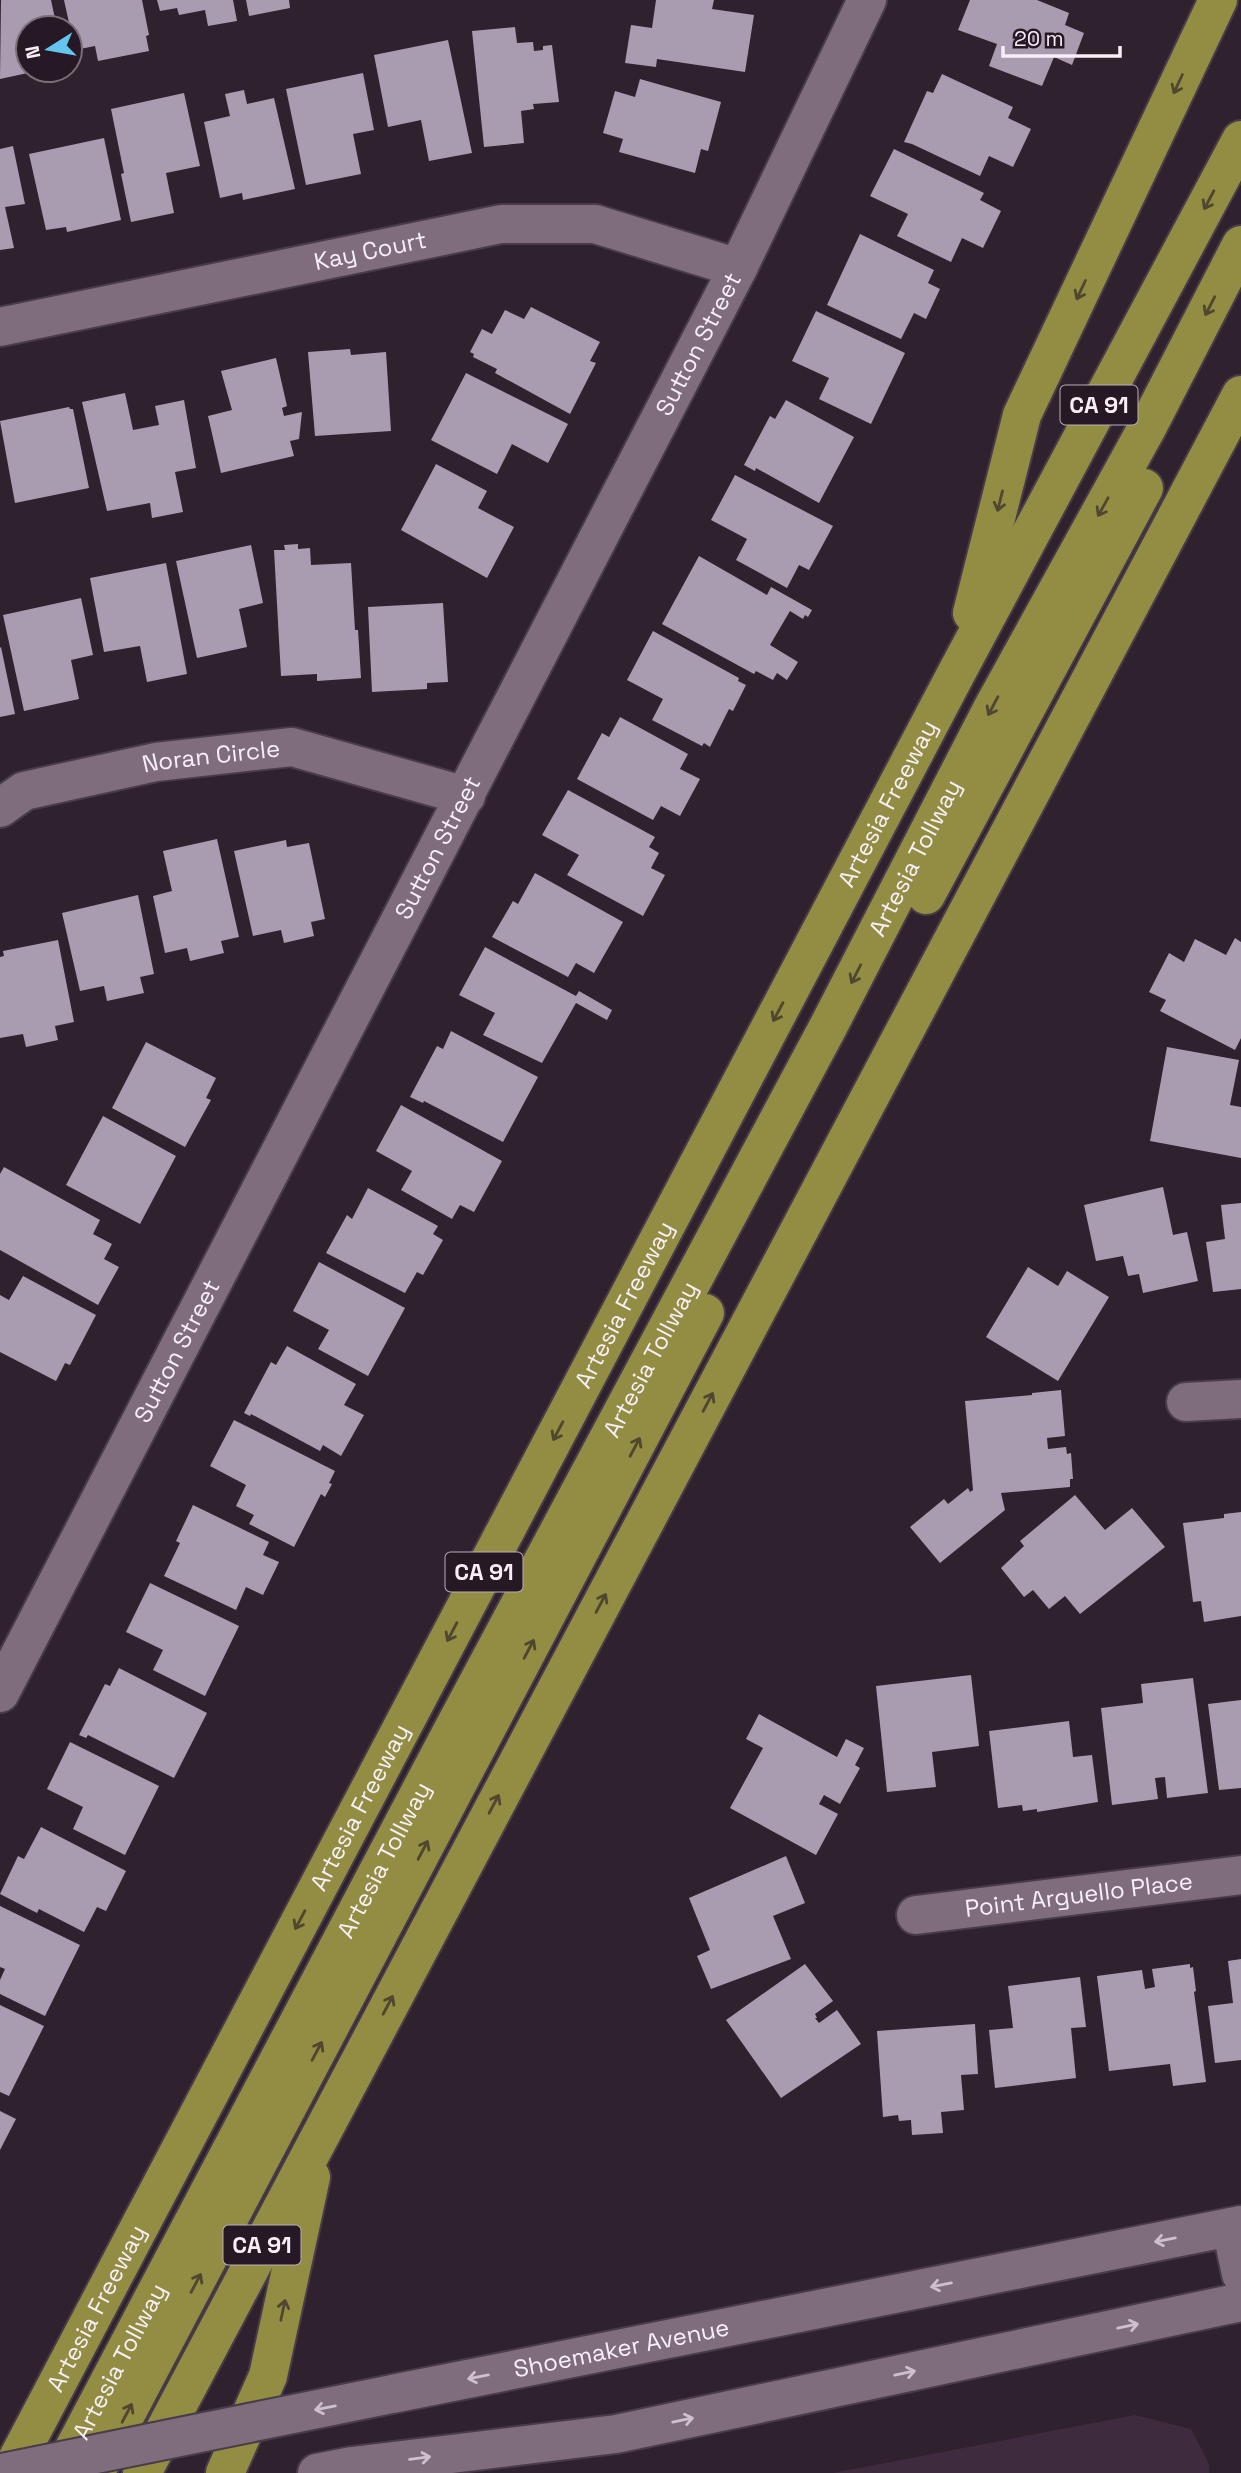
<svg xmlns="http://www.w3.org/2000/svg" width="1241" height="2473" font-family="'Space Grotesk',sans-serif">
	<rect width="100%" height="100%" fill="#30212f"/>
	<path fill="#3e2b3e" d="M1135 2415 1191 2429 1209 2464V2473H833Z"/>
	<path fill="#aa9cb0" d="M1 0H51L57 28H28V70L37 71 0 79Z
		M64 0H142L149 35 146 36 149 51 98 61 95 46 75 50Z
		M157 0H233L237 21 208 26 205 10 179 15 177 8 160 11Z
		M246 0H289L290 8 249 16Z
		M656 0H714L712 9 754 15 745 72 657 59 656 67 625 63 631 25 652 28Z
		M970 0H1037L1069 13 1065 25 1084 33 1072 65 1054 57 1042 86 989 66 997 44 958 30Z
		M515 27 517 43 533 42 534 51 543 50V46L552 45 559 102 533 104 534 109 521 111 524 143 484 147 472 31Z
		M448 40 472 153 429 161 421 120 388 127 374 55Z
		M363 73 374 130 353 134 361 174 306 185 286 89Z
		M942 74 1013 107 1008 118 1031 129 1013 167 989 156 980 176 912 144 904 142 927 91 933 93Z
		M640 79 721 102 708 151 701 149 695 173 619 152 623 139 603 133 615 91 635 97Z
		M244 90 247 104 274 98 295 189 243 200 242 193 220 198 204 122 230 116 225 94Z
		M184 93 200 166 166 173 174 213 131 222 121 174 124 173 111 109Z
		M104 138 121 220 67 232 66 227 46 230 29 154Z
		M13 146 25 204 5 207 14 248 0 250V149Z
		M894 149 984 193 980 200 1001 211 983 248 962 238 951 262 897 236 908 214 870 196Z
		M860 234 934 270 928 283 940 289 926 319 914 313 901 339 827 305Z
		M531 307 600 342 590 361 596 363 570 414 495 373 497 369 473 357 474 354 470 352 482 329 492 334 505 310 524 319Z
		M816 311 905 353 871 424 819 399 829 378 792 361Z
		M350 349 351 355 386 352 391 431 315 436 308 352Z
		M276 358 287 406 282 408 284 416 302 412 299 439 290 441 294 456 221 473 208 416 232 410 221 371Z
		M466 373 568 424 548 463 512 444 497 474 431 440Z
		M125 393 133 430 159 425 155 406 184 400 196 468 175 472 183 512 152 518 150 503 107 511 82 402Z
		M786 400 854 437 819 503 756 468 755 471 744 465 770 416 775 419Z
		M69 407 70 409H73L89 488 15 503 0 421Z
		M436 464 487 491 478 508 514 527 487 578 401 530Z
		M735 475 833 526 809 570 799 565 787 588 736 560 747 539 711 520Z
		M298 544V549L310 548 311 565 351 563 355 630H358L361 678 317 681V674L281 676 274 550H285L284 545Z
		M251 545 263 603 239 609 247 647 197 658 176 561Z
		M699 556 767 595 771 587 812 610 808 617 805 615 803 619 790 611 770 645 798 662 787 680 777 673 773 680 756 671 754 674 662 624Z
		M166 563 187 674 147 682 140 646 104 652 90 578Z
		M81 598 93 655 71 660 79 699 24 711 3 615Z
		M443 603 448 682 427 683V689L372 692 368 607Z
		M653 631 739 678 738 681 746 685 733 711 729 709 710 747 704 743 702 746 652 720 663 699 627 680Z
		M1 647 15 714 0 717V648Z
		M620 717 688 754 680 769 700 779 680 816 661 806 653 820 577 779 602 733 609 737Z
		M568 790 655 837 649 847 659 853 651 868 665 875 643 916 567 875 579 855 542 835Z
		M217 839 239 937 221 941 224 953 190 961 187 948 165 953 153 896 172 891 163 851Z
		M286 840 287 847 309 843 325 919 311 922 314 936 284 943 281 930 253 936 234 851Z
		M535 873 623 922 594 973 576 963 568 977 492 937 513 901 518 904Z
		M138 895 154 974 140 977 144 993 107 1001 104 986 80 991 62 913Z
		M1235 938 1241 942V1038L1235 1050 1160 1011 1166 1000 1149 992 1169 953 1184 962 1195 939 1226 955Z
		M58 940 74 1022 55 1026 58 1040 26 1047 23 1034 0 1038V957L4 956 3 951Z
		M485 947 576 996 579 991 612 1010 607 1020 576 1003 542 1063 483 1035 495 1013 459 995Z
		M451 1031 538 1077 503 1142 424 1101 423 1103 410 1097 437 1046 443 1049Z
		M146 1042 216 1078 206 1098 211 1100 185 1147 112 1108Z
		M1167 1047 1239 1060 1230 1105 1241 1107V1158L1150 1141Z
		M401 1105 502 1161 474 1212 460 1205 452 1219 401 1190 412 1171 376 1151Z
		M103 1116 176 1156 140 1224 66 1185Z
		M4 1167 100 1220 93 1234 112 1244 104 1259 119 1267 98 1305 0 1250V1174Z
		M1163 1187 1173 1235 1187 1232 1198 1281 1143 1293 1139 1274 1128 1276 1123 1256 1096 1261 1084 1205Z
		M368 1188 438 1226 433 1234 443 1240 423 1275 417 1272 405 1293 326 1253 347 1215 352 1219Z
		M1241 1203V1289L1213 1292 1206 1242 1225 1239 1221 1205Z
		M319 1262 405 1308 368 1376 318 1349 329 1330 293 1311Z
		M1028 1267 1058 1286 1067 1271 1109 1297 1058 1381 986 1337Z
		M23 1276 96 1315 70 1365 65 1363 56 1381 0 1352V1295L9 1300Z
		M287 1346 356 1384 344 1405 364 1415 341 1456 323 1445 320 1451 251 1414 250 1416 244 1413 271 1362 276 1365Z
		M1061 1390 1065 1436 1047 1438 1048 1449 1066 1447 1067 1454 1071 1453 1073 1479H1070V1487L1001 1493 1005 1510 940 1563 910 1527 944 1499 948 1504 968 1488 970 1492 973 1490 965 1401 1032 1395V1393Z
		M234 1420 335 1471 329 1483 332 1484 325 1497 321 1494 294 1547 249 1524 254 1515 236 1506 246 1485 210 1466Z
		M1075 1495 1105 1530 1132 1508 1165 1547 1080 1614 1065 1596 1049 1609 1033 1590 1024 1597 1001 1568 1024 1546 1020 1541Z
		M193 1505 269 1542 263 1555 279 1562 263 1595 246 1587 236 1610 164 1576 180 1543 176 1541Z
		M1241 1512V1616L1204 1622 1201 1601 1193 1602 1183 1523 1224 1518V1514Z
		M150 1583 239 1626 205 1696 153 1670 163 1650 126 1632Z
		M119 1668 207 1713 174 1778 88 1735 86 1738 79 1735 105 1684 110 1686Z
		M971 1675 979 1746 932 1752 936 1787 887 1792 876 1686Z
		M1193 1678 1208 1793 1167 1798 1165 1777 1155 1778 1158 1799 1112 1805 1101 1708 1143 1703 1141 1684Z
		M1241 1700V1788L1219 1790 1208 1704Z
		M759 1714 837 1757 846 1739 864 1748 855 1765 860 1768 840 1804 824 1795 819 1804 838 1814 816 1855 730 1808 763 1748 746 1739Z
		M1069 1721 1073 1757 1092 1755 1098 1802 1037 1812V1809L1023 1811 1022 1805 998 1808 989 1731Z
		M70 1742 159 1786 125 1855 73 1829 83 1807 47 1789Z
		M41 1827 126 1871 106 1911 97 1907 84 1932 39 1909 37 1913 0 1894 18 1856 24 1859Z
		M786 1856 805 1903 773 1916 791 1959 711 1989 697 1956 710 1950 689 1898Z
		M0 1906 80 1945 45 2016 0 1994V1980L5 1969 0 1967Z
		M1241 1959V2060L1215 2063 1208 2006 1233 2003 1228 1961Z
		M805 1964 833 2001 815 2014 817 2018H815L819 2023 837 2010 861 2044 781 2098 726 2020Z
		M1190 1964V1968L1193 1967 1196 1991 1194 1992 1206 2082 1173 2086 1170 2064 1109 2071 1097 1976 1142 1970 1145 1989 1155 1987 1152 1969Z
		M1080 1977 1086 2027 1071 2028 1076 2078 995 2088 989 2030 1013 2028 1008 1986Z
		M0 2005 44 2026 9 2096 0 2092Z
		M975 2024 978 2074 961 2075 964 2110 941 2112 943 2133 912 2135 911 2120 899 2121 898 2115 883 2117 877 2031Z
		M0 2111 16 2119 0 2150Z"/>
	<g fill="none" stroke-linecap="round" stroke-linejoin="round">
		<g stroke="#483c48" stroke-width="42">
			<g id="minor">
				<path id="s1" d="M0 327 501 224H595L738 268"/>
				<path id="s2" d="M0 808 24 791 156 762 292 747 466 796"/>
				<path d="M1186 1402 1241 1399"/>
				<path id="s3" d="M0 1693 738 268 867 0"/>
				<path id="s4" d="M916 1915 1241 1875"/>
			</g>
		</g>
		<g stroke="#483c48" stroke-width="42">
			<g id="tertiary">
				<path d="M1231 2227 1241 2274"/>
				<path id="s5" d="M392 2394 1241 2225"/>
				<path d="M317 2473 352 2466 616 2434 1241 2302"/>
			</g>
		</g>
		<g stroke="#483c48" stroke-width="42">
			<g id="motorway">
				<path d="M972 613 1022 415 1218 0"/>
				<path d="M926 895 1144 488"/>
				<path id="s6" d="M10 2473 958 670 1241 140"/>
				<path id="s7" d="M61 2473 451 1733 828 1027 992 709 1148 426 1241 245"/>
				<path d="M95 2473 705 1313"/>
				<path d="M142 2473 1241 395"/>
				<path d="M225 2473 268 2376 311 2177"/>
			</g>
		</g>
		<use href="#minor" stroke="#7f6d7e" stroke-width="38"/>
		<use href="#tertiary" stroke="#7f6d7e" stroke-width="38"/>
		<use href="#motorway" stroke="#928d42" stroke-width="38"/>
		<g stroke="#483c48" stroke-width="42" stroke-linecap="butt">
			<path id="tertiary-bridge" d="M2 2473 392 2394"/>
		</g>
		<use href="#tertiary-bridge" stroke="#7f6d7e" stroke-width="38"/>
	</g>
	<defs><path id="oneway-shaft" d="M-6 0H5M1.5-3L5.5 0L1.5 3" fill="none" stroke-width="1.6" stroke-linecap="round" stroke-linejoin="round" transform="scale(1.75)"/></defs>
	<g stroke="#514731">
		<use href="#oneway-shaft" transform="translate(1178 84) rotate(115)"/>
		<use href="#oneway-shaft" transform="translate(1209 200) rotate(118)"/>
		<use href="#oneway-shaft" transform="translate(1081 290) rotate(115)"/>
		<use href="#oneway-shaft" transform="translate(1210 306) rotate(117)"/>
		<use href="#oneway-shaft" transform="translate(1000 501) rotate(104)"/>
		<use href="#oneway-shaft" transform="translate(1103 507) rotate(119)"/>
		<use href="#oneway-shaft" transform="translate(993 706) rotate(118)"/>
		<use href="#oneway-shaft" transform="translate(856 974) rotate(117)"/>
		<use href="#oneway-shaft" transform="translate(778 1012) rotate(118)"/>
		<use href="#oneway-shaft" transform="translate(708 1402) rotate(-62)"/>
		<use href="#oneway-shaft" transform="translate(558 1431) rotate(118)"/>
		<use href="#oneway-shaft" transform="translate(635 1447) rotate(-62)"/>
		<use href="#oneway-shaft" transform="translate(601 1603) rotate(-62)"/>
		<use href="#oneway-shaft" transform="translate(452 1632) rotate(118)"/>
		<use href="#oneway-shaft" transform="translate(529 1649) rotate(-62)"/>
		<use href="#oneway-shaft" transform="translate(494 1804) rotate(-62)"/>
		<use href="#oneway-shaft" transform="translate(423 1850) rotate(-62)"/>
		<use href="#oneway-shaft" transform="translate(300 1920) rotate(118)"/>
		<use href="#oneway-shaft" transform="translate(388 2005) rotate(-62)"/>
		<use href="#oneway-shaft" transform="translate(317 2051) rotate(-62)"/>
		<use href="#oneway-shaft" transform="translate(196 2283) rotate(-62)"/>
		<use href="#oneway-shaft" transform="translate(283 2310) rotate(-78)"/>
		<use href="#oneway-shaft" transform="translate(127 2413) rotate(-62)"/>
	</g>
	<g stroke="#cec1cd">
		<use href="#oneway-shaft" transform="translate(1165 2240) rotate(169)"/>
		<use href="#oneway-shaft" transform="translate(941 2285) rotate(169)"/>
		<use href="#oneway-shaft" transform="translate(1128 2326) rotate(-12)"/>
		<use href="#oneway-shaft" transform="translate(905 2373) rotate(-12)"/>
		<use href="#oneway-shaft" transform="translate(478 2377) rotate(169)"/>
		<use href="#oneway-shaft" transform="translate(325 2408) rotate(169)"/>
		<use href="#oneway-shaft" transform="translate(683 2420) rotate(-12)"/>
		<use href="#oneway-shaft" transform="translate(420 2458) rotate(-7)"/>
	</g>
	<g text-anchor="middle" stroke-width="7" stroke-linejoin="round" paint-order="stroke">
		<g fill="#261825" stroke="#b9aeb9" stroke-width="2">
			<rect x="1060.5" y="385.5" width="77" height="39" rx="5"/>
			<rect x="445.5" y="1552.5" width="77" height="39" rx="5"/>
			<rect x="223.5" y="2225.5" width="77" height="39" rx="5"/>
		</g>
		<g font-size="23" font-weight="bold" fill="#f8eef8">
			<text x="1099" y="413">CA 91</text>
			<text x="484" y="1580">CA 91</text>
			<text x="262" y="2253">CA 91</text>
		</g>
		<g font-size="24" fill="#f8eef8" stroke="#261825">
			<text dy="8" stroke="none"><textPath href="#s1" startOffset="378">Kay Court</textPath></text>
			<text dy="8" stroke="none"><textPath href="#s3" startOffset="1519">Sutton Street</textPath></text>
			<text dy="8" stroke="none"><textPath href="#s2" startOffset="220">Noran Circle</textPath></text>
			<text dy="8" stroke="none"><textPath href="#s6" startOffset="1886">Artesia Freeway</textPath></text>
			<text dy="8" stroke="none"><textPath href="#s3" startOffset="952">Sutton Street</textPath></text>
			<text dy="8" stroke="none"><textPath href="#s7" startOffset="1827">Artesia Tollway</textPath></text>
			<text dy="8" stroke="none"><textPath href="#s6" startOffset="1320">Artesia Freeway</textPath></text>
			<text dy="8" stroke="none"><textPath href="#s3" startOffset="385">Sutton Street</textPath></text>
			<text dy="8" stroke="none"><textPath href="#s7" startOffset="1260">Artesia Tollway</textPath></text>
			<text dy="8" stroke="none"><textPath href="#s6" startOffset="752">Artesia Freeway</textPath></text>
			<text dy="8" stroke="none"><textPath href="#s7" startOffset="693">Artesia Tollway</textPath></text>
			<text dy="8" stroke="none"><textPath href="#s4" startOffset="164">Point Arguello Place</textPath></text>
			<text dy="8" stroke="none"><textPath href="#s6" startOffset="186">Artesia Freeway</textPath></text>
			<text dy="8" stroke="none"><textPath href="#s5" startOffset="234">Shoemaker Avenue</textPath></text>
			<text dy="8" stroke="none"><textPath href="#s7" startOffset="126">Artesia Tollway</textPath></text>
		</g>
	</g>
	<g transform="translate(49 49) rotate(259)"><circle r="33" fill="#261825" stroke="#7a6e79" stroke-width="2"/>
	<path d="M0-5L12 26L0 18L-12 26Z" fill="#64c5ee"/>
	<text y="-10" font-size="19" font-weight="bold" text-anchor="middle" fill="#f8eef8">N</text>
	</g>
	<path d="M1003 46v10h117v-10" fill="none" stroke="#f8eef8" stroke-width="3.5"/>
	<text x="1014" y="46" font-size="21" fill="#f8eef8" stroke="#261825" stroke-width="5" paint-order="stroke">20 m</text>
</svg>
